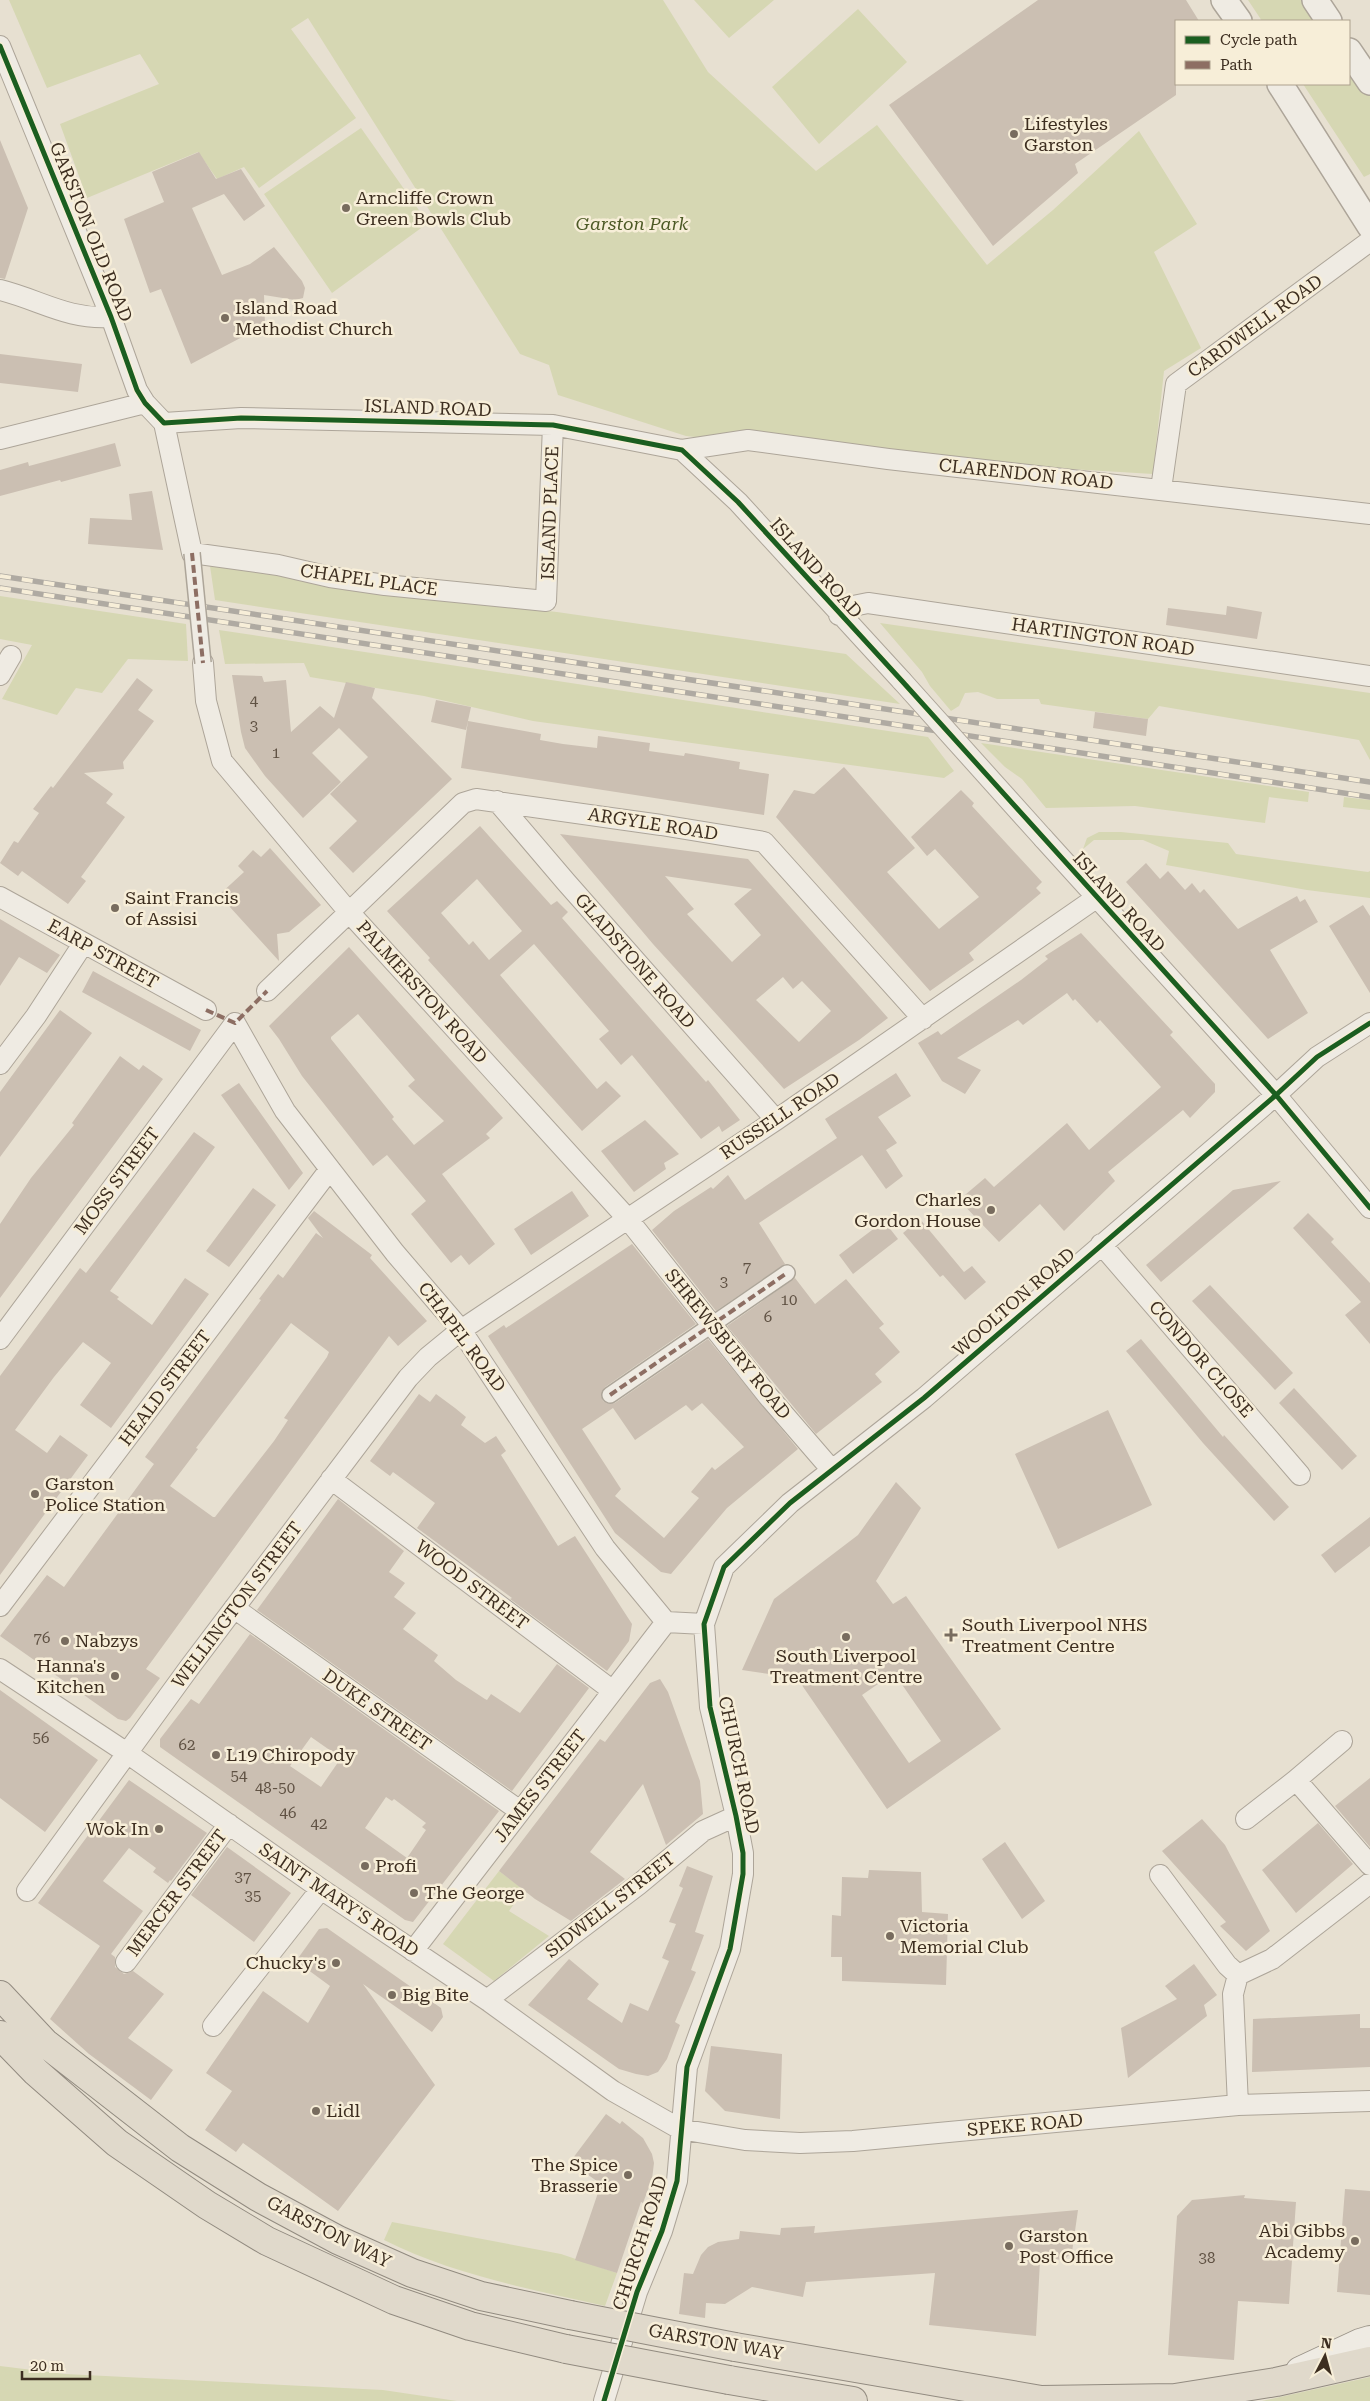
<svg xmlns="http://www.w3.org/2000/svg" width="1370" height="2401" font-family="'Roboto Serif',serif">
	<rect width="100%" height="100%" fill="#e7e0d1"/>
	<path fill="#d6d7b3" d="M9 0H663L708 72 816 171 877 125 987 265 1053 210 1139 131 1197 224 1154 252 1201 348 1164 371 1153 474 889 458 686 436 558 395 549 365 520 354 308 18 291 29 356 118 259 188 244 167 217 179 198 152 87 198 60 124 159 84 140 54 47 88Z
		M694 0H774L729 38Z
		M1248 0H1303L1318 21H1262Z
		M858 9 907 62 819 144 772 87Z
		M1349 65 1370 96V174L1364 177 1303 84H1349Z
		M361 128 428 223 332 293 264 194Z
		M210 566 292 576 341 589 557 612 846 654 900 704 215 600Z
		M0 596 186 624 188 661 128 659 102 693 76 688 57 715 2 699 32 645 0 639Z
		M880 623 1370 693V760L1359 740 1159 706 1148 719 1041 704 1039 699H997L978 692 965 693 959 706 951 711 930 686 922 672Z
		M219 630 928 737 954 771 944 778 533 721 424 696 310 677 304 663 225 664Z
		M981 743 1309 792 1308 802 1269 797 1265 823 1135 806 1046 808 1022 779 1005 767Z
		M1344 797 1370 800V810L1343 807Z
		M1099 832H1121L1228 843 1236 854 1368 872 1370 871V898L1307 890 1166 865 1169 851 1143 840H1094L1083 849 1087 838Z
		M499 1871 524 1890 509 1911 549 1936 494 1981 443 1944Z
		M392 2222 561 2254 617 2273 605 2306C530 2289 454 2275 384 2240Z
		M0 2366 65 2374 383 2390 457 2401H0Z
		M1370 2377V2401H1262Z"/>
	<path fill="#cbbfb2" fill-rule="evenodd" d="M1038 0H1186L1199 21H1176V95L1075 164 1078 173 993 246 889 105Z
		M0 140 28 208 5 279 0 278Z
		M199 152 216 179 241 169 265 206 244 221 224 194 192 208 222 275 250 264 274 247 302 281 305 288 303 298 295 300 264 295 265 325 191 364 161 289 150 293 124 219 164 202 152 172Z
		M0 354 82 364 78 392 0 383Z
		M115 443 121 466 61 482 60 480 0 496V470L28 462 29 466Z
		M152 491 163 550 88 544 90 518 132 520 129 494Z
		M1227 606 1262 612 1257 639 1166 625 1168 608 1226 615Z
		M232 675 262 676 264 682 286 680 291 732 320 706 334 718 346 682 375 688 372 698 452 779 353 873 329 848 357 821 330 794 368 757 339 728 312 753 341 782 303 818 265 776 245 748 241 732Z
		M137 678 153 690 138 710 154 721 123 762 124 769 84 773 113 794 106 803 125 817 81 877 86 881 68 904 22 871 18 876 0 863 14 841 18 843 39 813 33 809 51 786 53 788Z
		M436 700 471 707 466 730 431 722Z
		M1095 712 1148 719 1146 736 1093 728Z
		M468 721 541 734 540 740 563 744 597 748 598 736 650 743 649 751 684 756 685 753 740 762 739 769 769 774 764 815 461 768Z
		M844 767 915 848 887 872 939 929 979 897 935 849 927 856 911 837 961 790 974 803 972 806 1042 882 1036 888 1041 893 969 953 974 960 930 991 776 817 794 790 814 794Z
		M480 826 551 905 557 901 568 912 562 918 706 1082 708 1080 740 1120 722 1132 719 1126 701 1139 632 1055 621 1065 599 1039 609 1031 534 944 500 975 597 1089 606 1081 621 1096 582 1131 428 960 430 958 387 911ZM477 879 522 931 489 960 473 941 469 945 441 913Z
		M560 834 748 859 888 1018 859 1040 784 1089 653 944ZM665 876 752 889 734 904 761 935 732 962 687 914 694 909ZM783 977 793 989 802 981 831 1011 799 1042 756 1000Z
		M270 848 321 905 289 932 277 934 279 961 219 895 244 872 238 866 253 850 261 857Z
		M1146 863 1160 879 1168 871 1185 890 1192 883 1200 893 1204 889 1238 929 1297 896 1300 902 1305 899 1318 922 1270 950 1308 1013 1268 1039 1126 882Z
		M1363 905 1370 916V993L1329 926Z
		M0 919 60 955 47 973 19 957 0 986Z
		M1081 933 1173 1032 1170 1035 1215 1084V1092L1190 1118 1183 1110 1108 1172 1115 1181 1064 1231 1040 1204 999 1242 959 1200 985 1178 994 1187 1067 1123 1089 1150 1161 1087 1100 1020 1097 1023 1075 999 1073 1001 1067 993 1023 1025 1018 1020 957 1058 981 1070 965 1094 942 1081 918 1043 938 1031 941 1035 1021 980 1048 959 1045 956Z
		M349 947 503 1118 486 1134 490 1138 442 1174 495 1244 469 1265 461 1255 451 1263 411 1214 426 1201 387 1155 373 1166 302 1076 279 1039 269 1026ZM358 1014 415 1080 408 1086 444 1121 414 1145 392 1119 394 1117 331 1039V1037Z
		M93 971 201 1030 190 1051 82 992Z
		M60 1010 92 1033 0 1157V1092Z
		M120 1056 139 1070 143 1065 163 1079 0 1298V1224L31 1178 74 1125 72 1123Z
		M896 1073 911 1096 878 1117 897 1143 886 1150 903 1176 886 1189 862 1155 759 1223 785 1264 716 1311 652 1230 674 1211 711 1187 713 1189 728 1175 745 1200 837 1138 825 1119Z
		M239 1083 303 1173 289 1190 221 1095Z
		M645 1120 679 1154 664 1163 666 1169 634 1192 601 1151Z
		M194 1132 215 1147 110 1291 119 1297 117 1299 152 1325 185 1278 209 1294 111 1428 80 1405 111 1363 83 1342 54 1377 15 1430 47 1453 60 1435 88 1455 0 1575V1376L80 1268 86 1273Z
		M1281 1181 1161 1282 1146 1265 1233 1190Z
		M253 1188 276 1205 229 1267 206 1251Z
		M572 1191 589 1216 531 1255 514 1229Z
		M314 1211 372 1255 370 1258 427 1321 398 1346 389 1336 146 1669 160 1678 130 1718 126 1721 118 1719 0 1636 47 1575 64 1587 154 1464 145 1457 261 1300 259 1299 278 1274 283 1278 316 1233 323 1238 308 1218ZM291 1323 329 1352 327 1357 284 1418 288 1420 274 1441 215 1517H213L170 1486 198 1449 196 1448Z
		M1308 1213 1334 1239 1331 1242 1370 1283V1344L1345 1315 1361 1302 1293 1228Z
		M920 1219 964 1272 972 1266 986 1282 965 1300 943 1275 940 1277 903 1233Z
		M884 1221 898 1239 853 1274 839 1255Z
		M632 1244 696 1324 605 1387 601 1395 603 1401 610 1404 615 1403 708 1339 798 1449 727 1508 671 1574 661 1572 615 1533 488 1336 504 1325 506 1328ZM702 1403 744 1447 715 1470 712 1467 691 1492 699 1498 664 1538 615 1496 621 1489 582 1429 613 1408 635 1440 686 1405 692 1411Z
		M795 1278 815 1304 846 1279 884 1324 879 1328 900 1352 875 1374 882 1382 816 1434 727 1326Z
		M1210 1285 1293 1373 1275 1390 1192 1301Z
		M1141 1339 1223 1437 1224 1435 1289 1507 1274 1521 1203 1443 1126 1351Z
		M1294 1388 1357 1456 1342 1470 1279 1403Z
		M419 1394 430 1402 436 1394 455 1408 466 1417 461 1425 485 1443 496 1436 506 1451 501 1455 558 1546 575 1536 632 1624 629 1641 607 1671 510 1599 512 1598 417 1528 435 1503 393 1472 390 1476 370 1461Z
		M1108 1410 1152 1505 1058 1549 1015 1454Z
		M896 1482 921 1508 876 1581 893 1604 906 1596 1001 1729 887 1809 797 1678 742 1670 774 1599 858 1535ZM894 1673 941 1741 909 1763 862 1695Z
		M338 1499 404 1551 389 1572 405 1583 394 1597 416 1613 403 1629 438 1655 434 1661 456 1680 485 1699 487 1700 491 1694 520 1713 557 1664 589 1688 512 1791 257 1610Z
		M1370 1517V1546L1335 1573 1321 1555Z
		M250 1634 499 1811 413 1922 405 1920 160 1747V1739L191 1699 199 1704ZM311 1737 341 1758 321 1787 290 1766ZM386 1797 392 1801 394 1799 426 1823 422 1827 426 1830 407 1858 365 1828Z
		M660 1679 668 1692 700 1781 703 1814 666 1845 643 1784 590 1852 625 1879 571 1921 535 1899 499 1871 600 1739 605 1742 650 1683Z
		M0 1690 98 1760 45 1832 0 1798Z
		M1370 1778V1847L1335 1806Z
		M129 1780 207 1833 171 1881 170 1880 168 1883 153 1872 156 1868 129 1848 103 1881 143 1911 111 1954 115 1957V1967L124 1974 133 1971 164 1994 128 2038 173 2070 151 2100 89 2054 50 2019 100 1946 38 1903Z
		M1202 1819 1225 1845 1270 1931 1246 1951 1220 1926 1226 1922 1162 1851Z
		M1318 1823 1353 1864 1296 1913 1262 1870Z
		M1005 1842 1045 1901 1022 1919 982 1859Z
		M227 1847 291 1893 254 1942 191 1895Z
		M687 1866 713 1876 695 1932 704 1935 691 1970 696 1972 675 2022 680 2025 667 2059 658 2072 648 2076 636 2074 619 2069 528 2005 569 1959 599 1984 587 1999 622 2023 630 2003 648 2011 669 1961 662 1958 676 1924 669 1922 683 1888 679 1886Z
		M869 1870 921 1872 922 1912 948 1914 946 1985 842 1981V1957H831L832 1915 841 1916 842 1877 868 1878Z
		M327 1928 441 2008 443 2017 432 2032 363 1984 435 2085 338 2211 243 2143 236 2152 205 2130 232 2091 206 2073 263 1991 308 2023 330 1986 296 1961 319 1929Z
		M1194 1964 1217 1995 1204 2005 1207 2016 1128 2078 1121 2028 1177 1999 1165 1986Z
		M1360 2014V2028H1370V2067L1252 2072 1253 2019Z
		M711 2046 782 2054 780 2119 725 2111 705 2091Z
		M606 2114 620 2124 622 2121 643 2138 652 2154 654 2163 652 2179 643 2203 641 2202 617 2273 575 2260 601 2184 570 2162Z
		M1345 2189 1370 2191V2295L1337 2292Z
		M1245 2195 1244 2198 1296 2202 1289 2304 1238 2301 1234 2360 1168 2355 1177 2216 1192 2200Z
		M1078 2210 1072 2252 1065 2259 1040 2261 1036 2336 929 2325 935 2273 806 2282 803 2297 752 2287 725 2304 706 2303 705 2318 679 2314 684 2273 693 2274 701 2255 708 2247 718 2242 739 2239 740 2231 780 2235 781 2228 815 2226 814 2233Z"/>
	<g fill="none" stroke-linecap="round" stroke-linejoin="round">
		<g stroke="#ada599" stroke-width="18">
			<path id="pedestrian" d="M610 1395 787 1273"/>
		</g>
		<g stroke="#ada599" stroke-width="22">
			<path id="minor" d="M0 46 111 317 137 390 145 403 164 423
				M0 290C40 300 68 320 111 317
				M164 423 241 418 553 425 682 450 738 502 902 681
				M164 423 192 553 278 565 330 577 385 585 546 601 553 425
				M0 439 145 403
				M682 450 748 440 888 459 1370 514
				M1161 489 1176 384 1370 241
				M839 615 853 606 868 603 1370 676
				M203 663 206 701 222 761 348 911 627 1218 768 1396 831 1469
				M0 675 11 656
				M497 801 566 882 776 1120
				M1043 838 1276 1095 1370 1208
				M0 897 206 1010
				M267 991 463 803 476 799 661 825 764 842 923 1019
				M0 1064 36 1016 83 944
				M1101 1244 1300 1475
				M0 1339 235 1023 285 1111 395 1253 461 1330 605 1548 666 1622 704 1624
				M331 1479 613 1691
				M0 1606 330 1169
				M234 1608 520 1811
				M0 1669 127 1753 321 1889 487 2000 613 2091 680 2129 745 2140 800 2143 853 2141 1238 2105 1370 2101
				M1296 1780 1342 1741
				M1246 1819 1296 1780 1370 1865
				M1160 1875 1227 1965 1238 1975
				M27 1891 189 1668 408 1378 428 1357 461 1330 776 1120 1096 898
				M413 1951 666 1622
				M126 1962 229 1824
				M1238 1975 1272 1959 1370 1883
				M487 2000 638 1885 703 1831 736 1816
				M213 2026 321 1889
				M1238 2105 1233 1994 1238 1975
				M604 2401 637 2292 662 2231 677 2181 687 2067 730 1949 743 1874V1853L736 1816 710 1707 704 1624 724 1567 790 1503 924 1398 1276 1095 1317 1057 1370 1023"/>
		</g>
		<g stroke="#ada599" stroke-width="28">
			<path id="tertiary" d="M1224 0 1239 21
				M1315 0 1329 21
				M1349 51 1370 82
				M1280 84 1370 226"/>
		</g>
		<g stroke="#9c958a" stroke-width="30">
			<path id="secondary" d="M1300 2371 1360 2343 1370 2340"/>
		</g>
		<g stroke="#928b80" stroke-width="30">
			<path id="trunk" d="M0 1995 45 2043 180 2148 258 2197 338 2240 412 2273 481 2296 570 2315
				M0 2035 36 2072 117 2143 207 2205 267 2241 394 2300 470 2326 566 2349
				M735 2347 1041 2400 1175 2398 1276 2382 1370 2361
				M729 2380 853 2401"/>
		</g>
		<use href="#pedestrian" stroke="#efebe3" stroke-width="15"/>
		<use href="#minor" stroke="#efebe3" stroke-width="20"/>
		<use href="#tertiary" stroke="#efebe3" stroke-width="25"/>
		<use href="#secondary" stroke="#efebe3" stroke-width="28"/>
		<use href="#trunk" stroke="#e0d9cb" stroke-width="28"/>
		<g stroke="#afaaa2" stroke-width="5.5">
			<path id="rail" d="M0 576 1370 782
				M0 588 1370 797"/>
		</g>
		<use href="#rail" stroke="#f7eed8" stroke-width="4" stroke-dasharray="11" stroke-linecap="butt"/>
		<g stroke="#ada599" stroke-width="18" stroke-linecap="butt">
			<path id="pedestrian-bridge" d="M192 553 203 663"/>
		</g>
		<g stroke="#ada599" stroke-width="22" stroke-linecap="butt">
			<path id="minor-bridge" d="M902 681 1043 838"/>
		</g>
		<g stroke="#928b80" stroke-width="30" stroke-linecap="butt">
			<path id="trunk-bridge" d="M570 2315 735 2347
				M566 2349 729 2380"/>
		</g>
		<use href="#pedestrian-bridge" stroke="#efebe3" stroke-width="15"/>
		<use href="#minor-bridge" stroke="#efebe3" stroke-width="20"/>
		<use href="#trunk-bridge" stroke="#e0d9cb" stroke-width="28"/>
		<path stroke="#8d6e63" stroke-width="4" stroke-dasharray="8 4" stroke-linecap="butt" d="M192 553 203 663
			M206 1010 235 1023 267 991
			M610 1395 787 1273"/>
		<g stroke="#f7eed8" stroke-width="8">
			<path id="cycleway" d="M0 46 111 317 137 390 145 403 164 423 241 418 553 425 682 450 738 502 902 681 1276 1095 1370 1208
				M604 2401 637 2292 662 2231 677 2181 687 2067 730 1949 743 1874V1853L736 1816 710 1707 704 1624 724 1567 790 1503 924 1398 1276 1095 1317 1057 1370 1023"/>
		</g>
		<use href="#cycleway" stroke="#1b5e20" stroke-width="5"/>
	</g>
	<g fill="#786c5e" stroke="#f7eed8" stroke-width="2">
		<circle cx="1014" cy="134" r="5"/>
		<circle cx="346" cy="208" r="5"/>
		<circle cx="225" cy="318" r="5"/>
		<circle cx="115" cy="908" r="5"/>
		<circle cx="991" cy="1210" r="5"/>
		<circle cx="35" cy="1494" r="5"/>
		<path d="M948.5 1627.5h5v5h5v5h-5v5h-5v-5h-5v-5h5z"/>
		<circle cx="846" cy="1637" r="5"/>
		<circle cx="65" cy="1641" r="5"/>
		<circle cx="115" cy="1676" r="5"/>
		<circle cx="216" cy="1755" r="5"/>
		<circle cx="159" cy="1829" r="5"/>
		<circle cx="365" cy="1866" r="5"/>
		<circle cx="414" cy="1893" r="5"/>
		<circle cx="890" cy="1936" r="5"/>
		<circle cx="336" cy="1963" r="5"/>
		<circle cx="392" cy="1995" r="5"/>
		<circle cx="316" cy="2111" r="5"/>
		<circle cx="628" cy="2175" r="5"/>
		<circle cx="1355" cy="2241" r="5"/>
		<circle cx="1009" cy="2246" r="5"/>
	</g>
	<g text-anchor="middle" stroke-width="5" stroke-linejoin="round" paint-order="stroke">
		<g font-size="15" fill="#605244">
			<text x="254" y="706">4</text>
			<text x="254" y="731">3</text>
			<text x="276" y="758">1</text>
			<text x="747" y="1272">7</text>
			<text x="724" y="1287">3</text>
			<text x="789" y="1305">10</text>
			<text x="768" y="1322">6</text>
			<text x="42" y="1643">76</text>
			<text x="41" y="1743">56</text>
			<text x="187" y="1750">62</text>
			<text x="239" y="1781">54</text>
			<text x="275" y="1793">48-50</text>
			<text x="288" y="1818">46</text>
			<text x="319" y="1829">42</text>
			<text x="243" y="1882">37</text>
			<text x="253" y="1901">35</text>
			<text x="1207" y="2263">38</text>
		</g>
		<g font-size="18" fill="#3d2e20" stroke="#f7eed8" text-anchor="start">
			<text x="1024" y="130">Lifestyles<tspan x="1024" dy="21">Garston</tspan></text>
			<text x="356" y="204">Arncliffe Crown<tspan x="356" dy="21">Green Bowls Club</tspan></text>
			<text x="235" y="314">Island Road<tspan x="235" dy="21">Methodist Church</tspan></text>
			<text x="125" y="904">Saint Francis<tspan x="125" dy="21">of Assisi</tspan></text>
			<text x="981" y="1206" text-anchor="end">Charles<tspan x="981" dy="21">Gordon House</tspan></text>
			<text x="45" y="1490">Garston<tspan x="45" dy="21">Police Station</tspan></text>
			<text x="962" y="1631">South Liverpool NHS<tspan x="962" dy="21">Treatment Centre</tspan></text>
			<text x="75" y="1647">Nabzys</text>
			<text x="846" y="1662" text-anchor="middle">South Liverpool<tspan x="846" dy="21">Treatment Centre</tspan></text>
			<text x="105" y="1672" text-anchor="end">Hanna's<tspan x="105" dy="21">Kitchen</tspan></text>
			<text x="226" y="1761">L19 Chiropody</text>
			<text x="149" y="1835" text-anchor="end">Wok In</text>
			<text x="375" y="1872">Profi</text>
			<text x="424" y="1899">The George</text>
			<text x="900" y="1932">Victoria<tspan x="900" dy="21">Memorial Club</tspan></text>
			<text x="326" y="1969" text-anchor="end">Chucky's</text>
			<text x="402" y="2001">Big Bite</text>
			<text x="326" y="2117">Lidl</text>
			<text x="618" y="2171" text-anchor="end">The Spice<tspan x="618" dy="21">Brasserie</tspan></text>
			<text x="1345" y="2237" text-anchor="end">Abi Gibbs<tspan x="1345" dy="21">Academy</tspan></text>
			<text x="1019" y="2242">Garston<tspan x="1019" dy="21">Post Office</tspan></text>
		</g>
		<g font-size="18" font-style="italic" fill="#4d5a26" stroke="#f7eed8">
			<text x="632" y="230">Garston Park</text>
		</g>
		<g font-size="18" fill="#3d2e20" stroke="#f7eed8">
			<text transform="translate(91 232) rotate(68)" y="6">GARSTON OLD ROAD</text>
			<text transform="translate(1255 326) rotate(-36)" y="6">CARDWELL ROAD</text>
			<text transform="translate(428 408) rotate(2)" y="6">ISLAND ROAD</text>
			<text transform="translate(1026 474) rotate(6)" y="6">CLARENDON ROAD</text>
			<text transform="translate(550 513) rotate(-88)" y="6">ISLAND PLACE</text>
			<text transform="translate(816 568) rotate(48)" y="6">ISLAND ROAD</text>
			<text transform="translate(369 580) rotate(8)" y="6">CHAPEL PLACE</text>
			<text transform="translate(1103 637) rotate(8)" y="6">HARTINGTON ROAD</text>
			<text transform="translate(653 824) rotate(9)" y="6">ARGYLE ROAD</text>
			<text transform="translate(1119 902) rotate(48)" y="6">ISLAND ROAD</text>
			<text transform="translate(103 954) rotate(29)" y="6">EARP STREET</text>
			<text transform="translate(635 961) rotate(49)" y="6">GLADSTONE ROAD</text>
			<text transform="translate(422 992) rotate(48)" y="6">PALMERSTON ROAD</text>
			<text transform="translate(780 1116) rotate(-34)" y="6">RUSSELL ROAD</text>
			<text transform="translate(117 1181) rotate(-53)" y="6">MOSS STREET</text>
			<text transform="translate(1014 1302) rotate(-41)" y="6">WOOLTON ROAD</text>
			<text transform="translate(462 1337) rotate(53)" y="6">CHAPEL ROAD</text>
			<text transform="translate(728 1344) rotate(51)" y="6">SHREWSBURY ROAD</text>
			<text transform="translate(1201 1359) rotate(49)" y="6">CONDOR CLOSE</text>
			<text transform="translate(165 1388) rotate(-53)" y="6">HEALD STREET</text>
			<text transform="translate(472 1585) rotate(37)" y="6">WOOD STREET</text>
			<text transform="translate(237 1605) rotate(-53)" y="6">WELLINGTON STREET</text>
			<text transform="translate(377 1710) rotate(35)" y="6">DUKE STREET</text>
			<text transform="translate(739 1765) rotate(78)" y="6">CHURCH ROAD</text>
			<text transform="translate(540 1786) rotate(-52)" y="6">JAMES STREET</text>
			<text transform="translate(177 1893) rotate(-53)" y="6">MERCER STREET</text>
			<text transform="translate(339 1900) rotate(34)" y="6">SAINT MARY'S ROAD</text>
			<text transform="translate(610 1905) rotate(-38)" y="6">SIDWELL STREET</text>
			<text transform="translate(1025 2125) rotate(-5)" y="6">SPEKE ROAD</text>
			<text transform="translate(329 2232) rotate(27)" y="6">GARSTON WAY</text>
			<text transform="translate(640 2243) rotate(-72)" y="6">CHURCH ROAD</text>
			<text transform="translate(716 2342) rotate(10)" y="6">GARSTON WAY</text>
		</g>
	</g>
	<rect x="1175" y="20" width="175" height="65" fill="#f7eed8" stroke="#ada18e"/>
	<rect x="1185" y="36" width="25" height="8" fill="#1b5e20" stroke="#ada18e"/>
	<text x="1220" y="45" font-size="15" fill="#3d2e20">Cycle path</text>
	<rect x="1185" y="61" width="25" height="8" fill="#8d6e63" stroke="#ada18e"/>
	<text x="1220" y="70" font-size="15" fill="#3d2e20">Path</text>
	<g transform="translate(1325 2356) rotate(6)" stroke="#f7eed8" stroke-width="4" paint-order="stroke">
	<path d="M0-4L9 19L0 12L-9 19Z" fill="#3d2e20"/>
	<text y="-8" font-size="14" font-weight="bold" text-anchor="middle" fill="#3d2e20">N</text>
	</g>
	<path d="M22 2371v8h68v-8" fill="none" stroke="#3d2e20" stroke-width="2.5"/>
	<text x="30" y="2371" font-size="15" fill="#3d2e20" stroke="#f7eed8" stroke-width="4" paint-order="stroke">20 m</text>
</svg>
